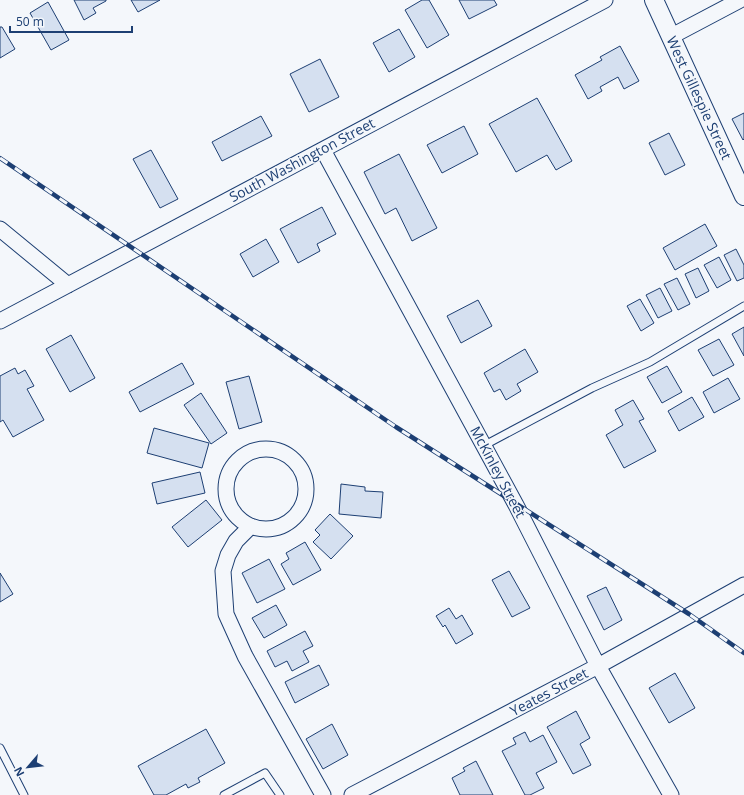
<svg xmlns="http://www.w3.org/2000/svg" width="744" height="795" font-family="'Open Sans',sans-serif">
	<rect width="100%" height="100%" fill="#f4f7fb"/>
	<path fill="#d5e0f0" stroke="#1d3f73" d="M74 0H106V1L93 8 96 13 84 20Z
		M131 0H160L138 12Z
		M422 0H429L449 35 427 48 405 10Z
		M459 0H494L497 5 469 19Z
		M48 2 69 40 51 50 30 13Z
		M0 27H2L15 49 0 58Z
		M399 29 415 57 389 72 373 43Z
		M620 46 639 81 624 89 618 77 600 87 602 91 588 99 575 75 602 60 600 57Z
		M320 59 339 97 309 112 290 74Z
		M537 98 572 161 556 170 547 155 516 172 489 124Z
		M744 113V139L743 140 732 119Z
		M261 116 272 136 222 161 212 142Z
		M464 126 478 154 442 173 427 145Z
		M669 133 685 165 665 175 649 143Z
		M151 150 178 199 160 208 133 159Z
		M399 154 437 228 412 241 396 208 385 214 364 172Z
		M322 207 336 234 317 244 320 251 298 263 280 229Z
		M705 224 717 246 675 270 663 248Z
		M266 239 279 262 253 277 240 254Z
		M736 249 744 265V278L737 281 724 255Z
		M719 257 731 280 717 288 704 265Z
		M698 268 709 291 696 298 685 274Z
		M677 278 690 304 678 310 664 284Z
		M660 288 672 311 658 318 646 295Z
		M640 299 654 323 641 331 627 306Z
		M478 300 492 326 461 343 447 316Z
		M744 327V356L732 334Z
		M71 335 95 378 70 392 46 349Z
		M719 339 734 365 713 376 698 350Z
		M525 349 538 372 517 384 521 391 506 400 500 389 494 392 484 373Z
		M182 363 194 384 140 412 129 392Z
		M667 366 682 392 662 403 647 377Z
		M15 368 18 374 25 370 34 386 27 389 44 420 13 437 3 420 0 422V376Z
		M249 376 262 422 239 429 226 382Z
		M728 378 740 399 714 413 703 392Z
		M201 393 227 433 211 444 184 405Z
		M692 397 704 417 679 431 668 411Z
		M633 400 644 419 639 421 656 451 624 468 606 435 623 425 615 410Z
		M154 428 209 443 202 468 147 453Z
		M200 472 205 493 157 504 152 483Z
		M341 484 365 487V491L383 492 381 518 339 514Z
		M206 500 222 520 188 547 172 527Z
		M330 514 353 536 331 559 313 542 320 535 315 530Z
		M305 542 321 570 293 585 281 564 289 559 286 553Z
		M269 559 285 589 257 603 242 573Z
		M509 571 530 608 512 617 492 580Z
		M0 573 13 594 0 602Z
		M606 587 622 620 604 630 587 596Z
		M276 605 287 625 264 638 252 618Z
		M449 608 456 619 462 615 473 634 456 644 445 625 443 627 436 616Z
		M305 631 313 646 303 651 309 662 292 671 287 661 275 667 267 651Z
		M319 665 329 685 295 703 285 682Z
		M675 673 695 708 669 723 649 688Z
		M576 711 590 738 580 744 591 765 573 774 547 727Z
		M332 724 348 755 323 769 306 739Z
		M206 729 225 763 198 778 200 782 188 788 186 784 166 795H154L138 766Z
		M525 732 530 742 543 735 557 762 536 773 544 788 530 795H525L502 751 516 744 513 738Z
		M476 761 493 795H460L452 778 465 771 463 768Z"/>
	<g fill="none" stroke-linecap="round" stroke-linejoin="round">
		<g stroke="#1d3f73" stroke-width="9">
			<path id="service" d="M483 446 592 388 650 362 744 306
				M0 748 24 795
				M224 795 265 773 280 795"/>
		</g>
		<g stroke="#1d3f73" stroke-width="17">
			<path id="minor" d="M670 37 740 0
				M323 150 516 505 598 666 671 795
				M0 229 68 285
				M0 321 605 0
				M226 489a40 40 0 1 1 80 0a40 40 0 1 1-80 0Z
				M251 526 236 541 228 555 223 571 226 614 245 656 323 795
				M352 795 598 666 744 585"/>
		</g>
		<g stroke="#1d3f73" stroke-width="20">
			<path id="tertiary" d="M654 0 744 196"/>
		</g>
		<use href="#service" stroke="#f4f7fb" stroke-width="7"/>
		<use href="#minor" stroke="#f4f7fb" stroke-width="15"/>
		<use href="#tertiary" stroke="#f4f7fb" stroke-width="18"/>
		<g stroke="#1d3f73" stroke-width="4.5">
			<path id="rail" d="M0 158 396 427 689 614 744 653"/>
		</g>
		<use href="#rail" stroke="#f4f7fb" stroke-width="3" stroke-dasharray="9" stroke-linecap="butt"/>
	</g>
	<g text-anchor="middle" stroke-width="3" stroke-linejoin="round" paint-order="stroke">
		<g font-size="14" fill="#1d3f73" stroke="#f4f7fb">
			<text transform="translate(699 98) rotate(65)" y="5">West Gillespie Street</text>
			<text transform="translate(302 160) rotate(-28)" y="5">South Washington Street</text>
			<text transform="translate(498 472) rotate(62)" y="5">McKinley Street</text>
			<text transform="translate(549 692) rotate(-28)" y="5">Yeates Street</text>
		</g>
	</g>
	<g transform="translate(28 767) rotate(242)" stroke="#f4f7fb" stroke-width="3" paint-order="stroke">
	<path d="M0-3L7 15L0 10L-7 15Z" fill="#1d3f73"/>
	<text y="-6" font-size="11" font-weight="bold" text-anchor="middle" fill="#1d3f73">N</text>
	</g>
	<path d="M10 26v6h122v-6" fill="none" stroke="#1d3f73" stroke-width="2"/>
	<text x="16" y="26" font-size="12" fill="#1d3f73" stroke="#f4f7fb" stroke-width="3" paint-order="stroke">50 m</text>
</svg>
